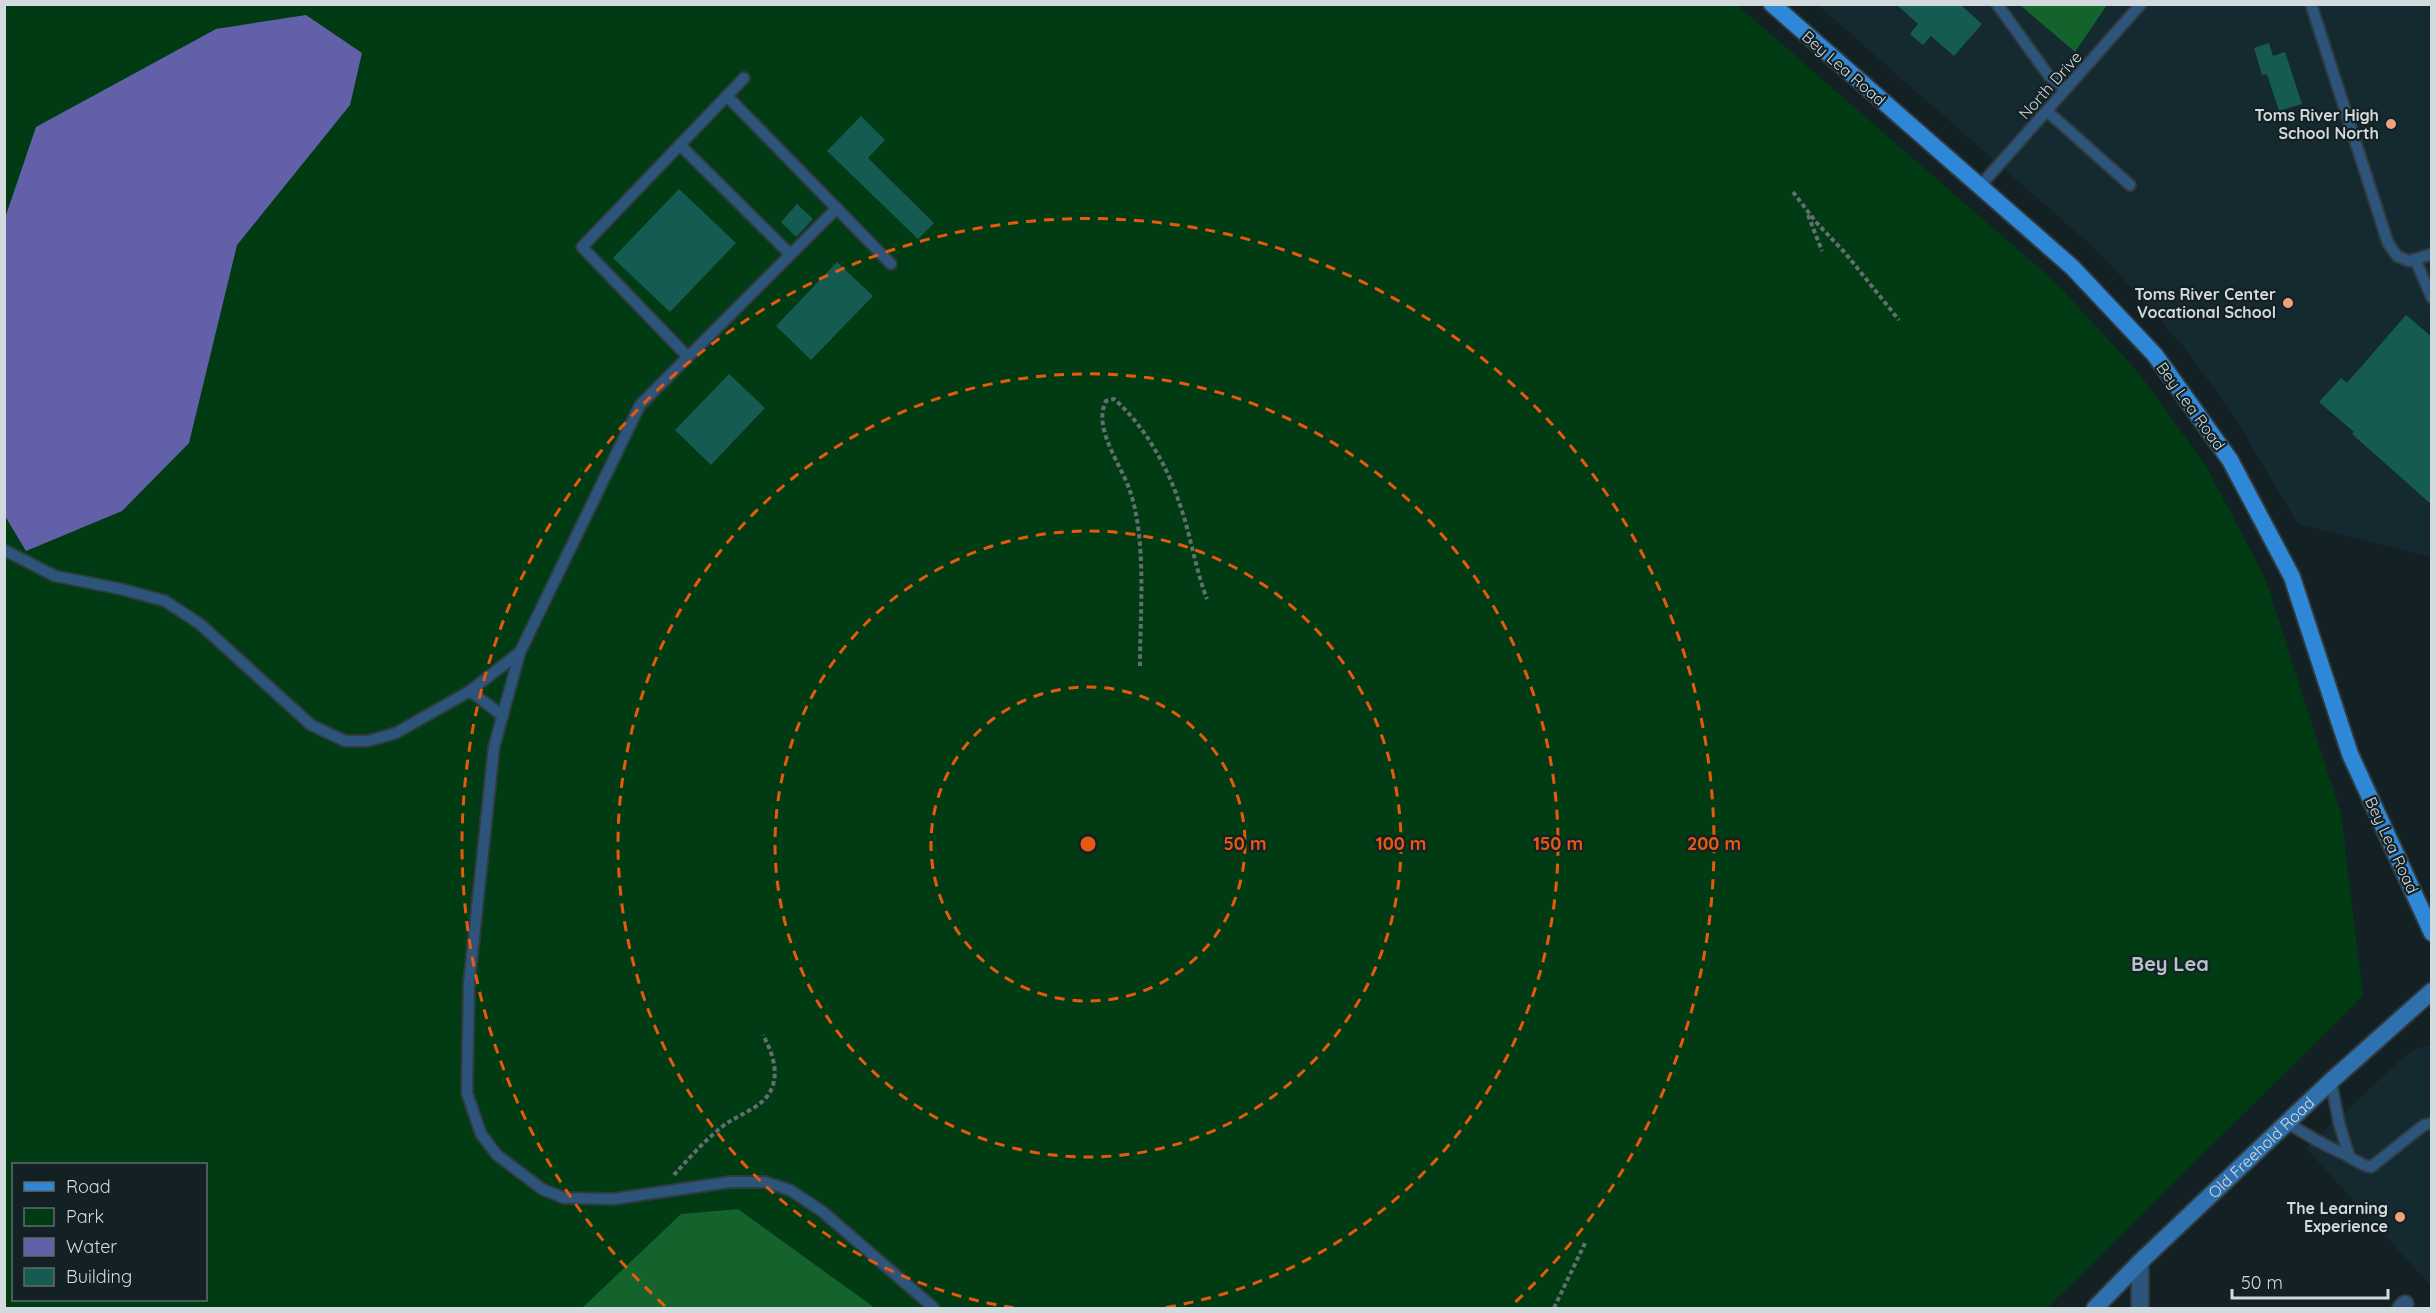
<svg xmlns="http://www.w3.org/2000/svg" width="2436" height="1313" font-family="Quicksand,sans-serif">
	<rect width="100%" height="100%" fill="#142124"/>
	<path fill="#152a30" d="M1818 5H2020L2075 51 2107 5H2431V557L2298 524 2231 411 2183 346 2102 255Z
		M2431 1045V1286L2306 1148 2406 1055 2417 1048Z"/>
	<path fill="#003b13" fill-rule="evenodd" d="M5 5H1737L2056 283 2138 372 2206 466 2265 578 2341 814 2363 996 2047 1308H875L738 1209 681 1214 582 1308H5ZM14 1164H206V1300H14Z"/>
	<path fill="#15632c" d="M2020 5H2107L2075 52Z
		M738 1209 875 1308H582L681 1214Z"/>
	<path fill="#6360aa" d="M306 15 362 53 350 105 237 245 189 443 122 511 26 551 5 516V218L36 127 216 29Z"/>
	<path fill="#155b52" d="M1896 4H1960L1982 24 1954 56 1931 36 1923 45 1910 34 1918 24Z
		M2269 43 2273 56 2285 52 2302 104 2279 111 2267 74 2262 75 2254 48Z
		M861 116 885 140 868 158 934 223 918 239 827 151Z
		M679 189 736 243 670 312 613 258Z
		M797 204 813 219 796 237 781 222Z
		M837 262 873 296 811 360 776 326Z
		M2406 315 2432 337V505L2352 434 2354 432 2319 402 2341 378 2347 383Z
		M729 374 765 408 711 465 675 430Z"/>
	<g fill="none" stroke-linecap="round" stroke-linejoin="round">
		<g stroke="#2f3b3e" stroke-width="14">
			<path id="service" d="M1997 4 2049 76 2066 89
				M2311 4 2388 243 2397 256 2409 261 2432 254
				M727 96 891 264
				M2047 111 2130 185
				M680 145 790 254
				M1980 186 2141 4
				M837 208 640 405 520 652 494 747 469 984 467 1093 481 1134 497 1155 542 1189 564 1198 613 1199 730 1182H765L790 1190 823 1212 934 1308
				M2415 259 2432 298
				M688 357 582 247 744 78
				M4 550 55 576 121 589 165 601 200 624 311 725 345 741H368L396 733 470 691 520 652
				M470 691 503 716
				M2331 1081 2339 1123 2349 1156
				M2287 1122C2307 1136 2324 1145 2346 1155 2356 1160 2360 1165 2371 1167L2424 1125 2432 1123"/>
		</g>
		<g stroke="#2f3b3e" stroke-width="20">
			<path id="minor" d="M2140 1308V1262
				M2401 1308 2405 1304"/>
		</g>
		<g stroke="#2f3b3e" stroke-width="20">
			<g id="secondary">
				<path id="s1" d="M2095 1308 2140 1262 2331 1081 2432 991"/>
			</g>
		</g>
		<g stroke="#2f3b3e" stroke-width="20">
			<path id="primary" d="M1772 4 2072 267 2155 355 2230 460 2292 577 2350 754 2432 933"/>
		</g>
		<path stroke="#636e71" stroke-width="4" stroke-dasharray="4.5 3" stroke-linecap="butt" d="M1793 192 1816 222 1846 254 1899 320
			M1808 215 1822 251
			M1140 666C1140 613 1147 541 1130 491 1122 466 1092 428 1106 401L1114 399C1144 425 1168 467 1180 505 1191 536 1195 568 1207 599
			M674 1175C689 1158 705 1140 723 1126 732 1119 744 1114 755 1107 783 1089 777 1061 763 1035
			M1554 1308 1586 1241"/>
		<use href="#service" stroke="#2d547a" stroke-width="10"/>
		<use href="#minor" stroke="#2d547a" stroke-width="16"/>
		<use href="#secondary" stroke="#2f71af" stroke-width="16"/>
		<use href="#primary" stroke="#2e87d7" stroke-width="16"/>
	</g>
	<g fill="none" stroke="#e8590c" stroke-width="3" stroke-dasharray="10 8">
		<circle cx="1088" cy="844" r="157"/>
		<circle cx="1088" cy="844" r="313"/>
		<path d="M1014 1308A470 470 0 1 1 1162 1308"/>
		<path d="M665 1306A626 626 0 1 1 1511 1306"/>
	</g>
	<g fill="#f0a27a" stroke="#142124" stroke-width="2">
		<circle cx="2391" cy="124" r="6"/>
		<circle cx="2288" cy="303" r="6"/>
		<circle cx="2400" cy="1217" r="6"/>
	</g>
	<g text-anchor="middle" stroke-width="4.5" stroke-linejoin="round" paint-order="stroke">
		<g font-size="16" fill="#d2dadd" stroke="#142124">
			<text transform="translate(1844 68) rotate(41)" y="6">Bey Lea Road</text>
			<text transform="translate(2050 85) rotate(-48)" y="6">North Drive</text>
			<text transform="translate(2191 406) rotate(54)" y="6">Bey Lea Road</text>
			<text transform="translate(2392 845) rotate(65)" y="6">Bey Lea Road</text>
			<text dy="6" stroke="none"><textPath href="#s1" startOffset="231">Old Freehold Road</textPath></text>
		</g>
		<g font-size="16" font-weight="bold" fill="#d2dadd" stroke="#142124" text-anchor="end">
			<text x="2379" y="121">Toms River High<tspan x="2379" dy="18">School North</tspan></text>
			<text x="2276" y="300">Toms River Center<tspan x="2276" dy="18">Vocational School</tspan></text>
			<text x="2388" y="1214">The Learning<tspan x="2388" dy="18">Experience</tspan></text>
		</g>
		<g font-size="20" font-weight="bold" fill="#b3c3c7" stroke="#142124">
			<text x="2170" y="971">Bey Lea</text>
		</g>
	</g>
	<circle cx="1088" cy="844" r="9" fill="#e8590c" stroke="#142124" stroke-width="3"/>
	<g font-size="18" text-anchor="middle" font-weight="bold" fill="#e8590c" stroke="#142124" stroke-width="4.5" stroke-linejoin="round" paint-order="stroke">
		<text x="1245" y="850">50 m</text>
		<text x="1401" y="850">100 m</text>
		<text x="1558" y="850">150 m</text>
		<text x="1714" y="850">200 m</text>
	</g>
	<rect width="2436" height="1313" fill="none" stroke="#d2dadd" stroke-width="12"/>
	<rect x="12" y="1163" width="195" height="138" fill="#142124" stroke="#606b6e" stroke-width="1.5"/>
	<rect x="24" y="1182" width="30" height="9" fill="#2e87d7" stroke="#606b6e" stroke-width="1.5"/>
	<text x="66" y="1193" font-size="18" fill="#d2dadd">Road</text>
	<rect x="24" y="1208" width="30" height="18" fill="#003b13" stroke="#606b6e" stroke-width="1.5"/>
	<text x="66" y="1223" font-size="18" fill="#d2dadd">Park</text>
	<rect x="24" y="1238" width="30" height="18" fill="#6360aa" stroke="#606b6e" stroke-width="1.5"/>
	<text x="66" y="1253" font-size="18" fill="#d2dadd">Water</text>
	<rect x="24" y="1268" width="30" height="18" fill="#155b52" stroke="#606b6e" stroke-width="1.5"/>
	<text x="66" y="1283" font-size="18" fill="#d2dadd">Building</text>
	<path d="M2232 1289v9h156v-9" fill="none" stroke="#d2dadd" stroke-width="3"/>
	<text x="2241" y="1289" font-size="18" fill="#d2dadd" stroke="#142124" stroke-width="4.5" paint-order="stroke">50 m</text>
</svg>
